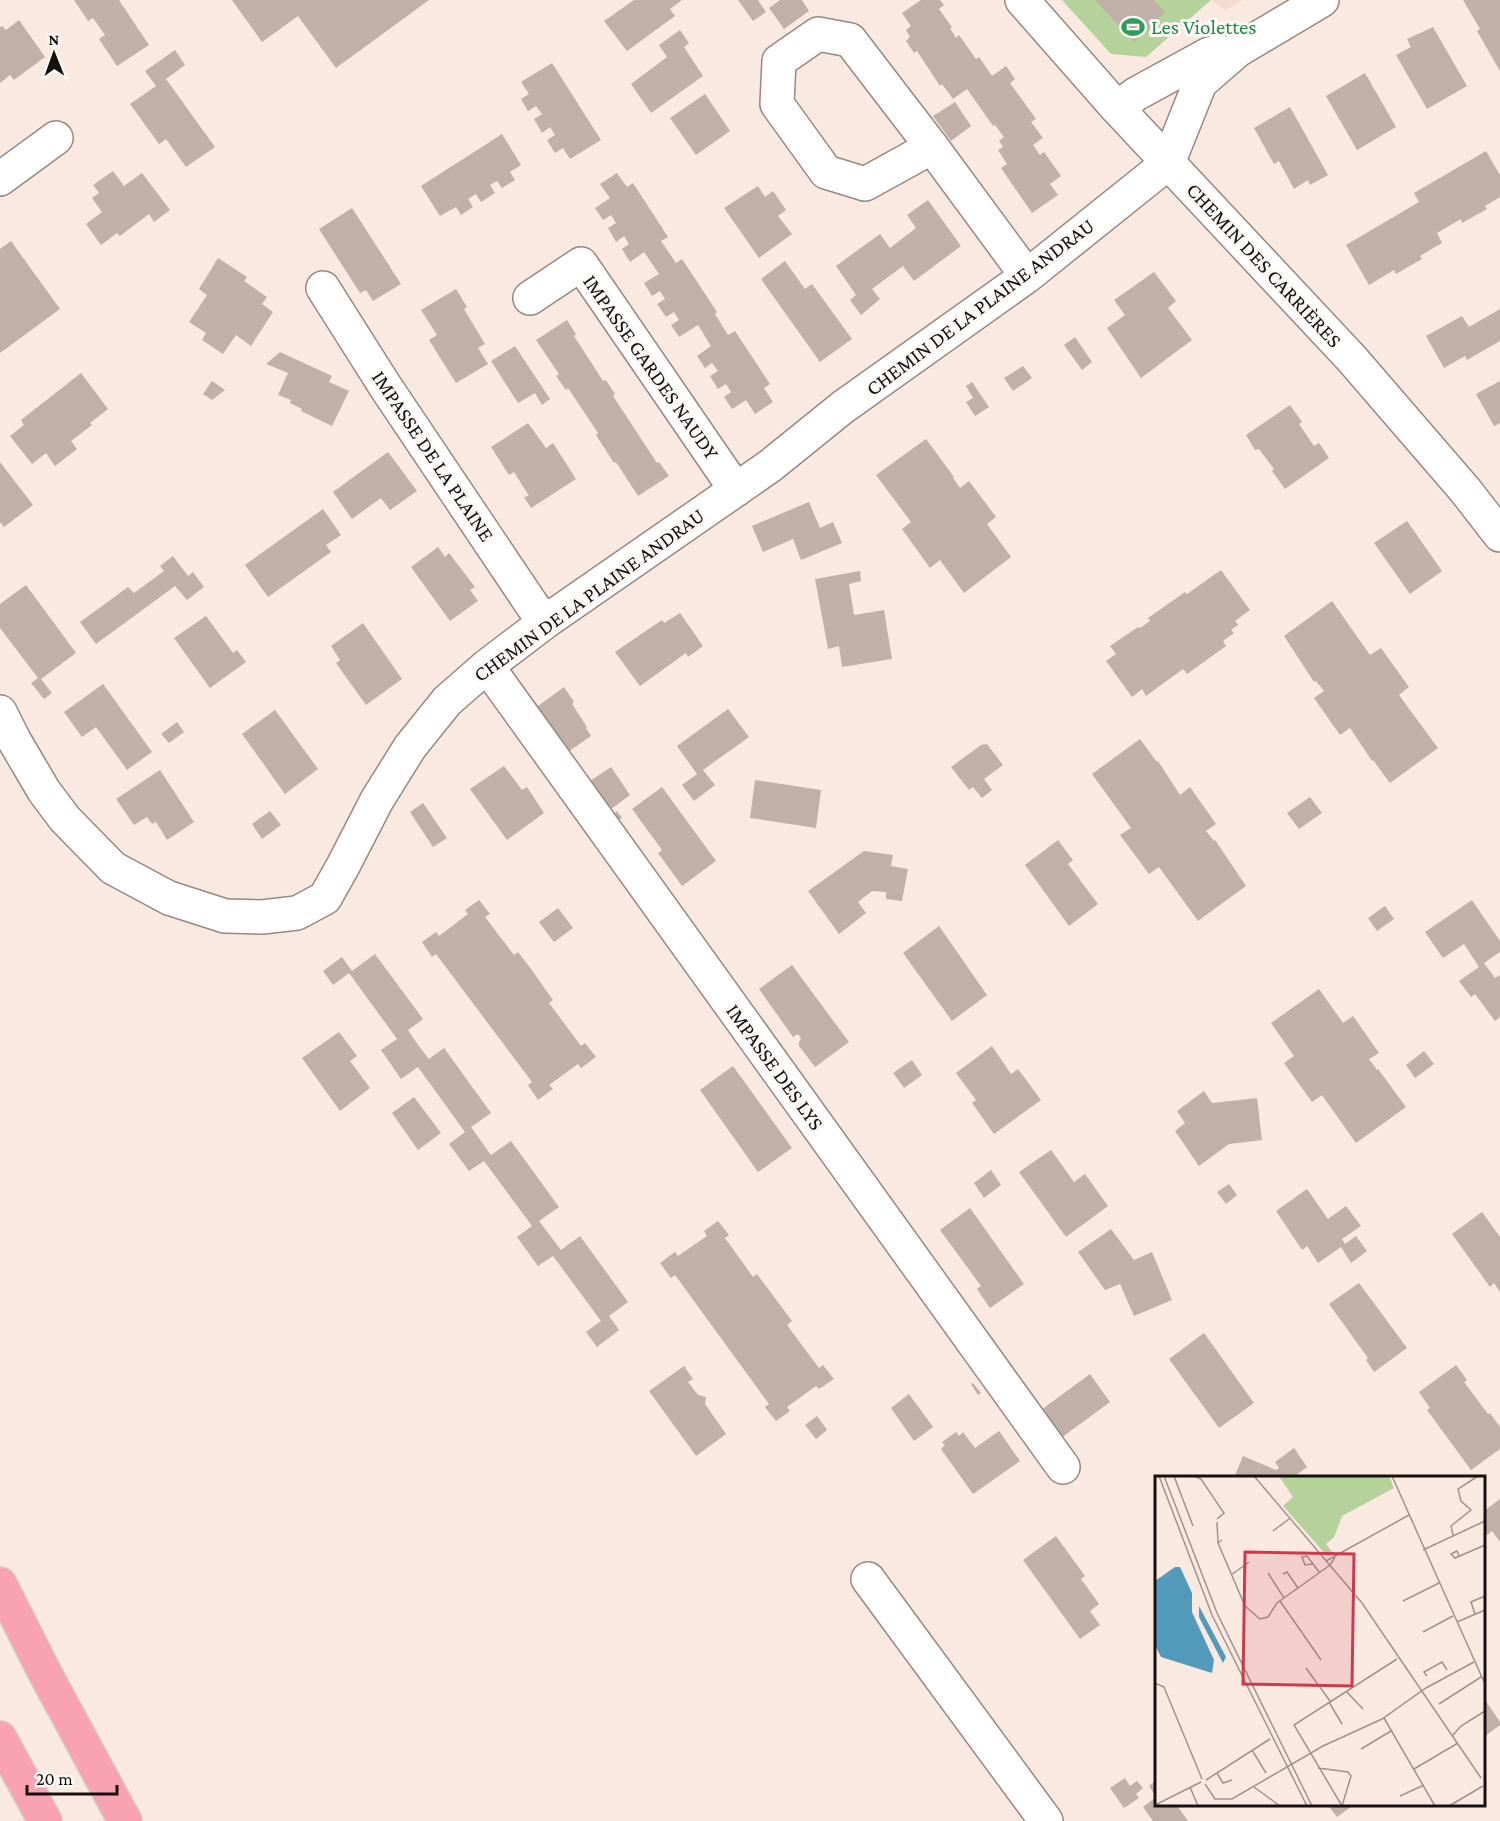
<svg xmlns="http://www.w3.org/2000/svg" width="1500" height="1821" font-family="'Crimson Pro',serif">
	<rect width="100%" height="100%" fill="#fae9e1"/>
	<path fill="#f3dbcf" d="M1211 0H1243L1226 10Z"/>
	<path fill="#b4d299" d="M1062 0H1211L1146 57 1111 54Z"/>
	<path fill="#c0b0a8" d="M74 0H119L149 45 117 66 99 39 105 35 93 18 88 21Z
		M232 0H429L336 68 298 16 262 42Z
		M634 0H682L670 9 675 16 627 51 604 21Z
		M738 0H758L766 12 753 21Z
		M780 0H802L809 11 784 29 769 8Z
		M921 0H940L944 5 939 9 952 27 950 28 956 38 959 35 976 59 979 57 992 76 1006 66 1015 79 1010 83 1036 119 1031 122 1043 138 1033 145 1040 155 1044 152 1061 176 1050 184 1058 195 1032 213 1001 168 1007 164 998 150 1003 147 999 141 1004 137 995 125 993 126 967 89 953 99 942 84 940 86 917 51 914 53 906 41 910 37 906 30 911 26 902 13Z
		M1095 0H1154L1165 12 1134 42Z
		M1463 0H1500V71L1477 31 1480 29Z
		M19 20 45 57 14 80 10 75 0 83V27L2 26 6 30Z
		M1433 27 1467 86 1427 109 1396 55 1411 47 1407 39Z
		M680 30 689 43 684 47 703 76 651 113 631 84 667 57 659 45Z
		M175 50 185 65 166 79 215 147 186 167 166 139 159 144 130 104 156 86 145 71Z
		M552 63 601 140 570 159 563 148 555 153 547 140 555 135 550 127 542 133 534 119 542 114 536 106 528 111 521 99 529 94 521 82Z
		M1365 73 1396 127 1357 150 1326 96Z
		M705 94 730 131 696 155 670 118Z
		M955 102 971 126 951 141 933 116Z
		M1290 107 1328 175 1310 185 1308 180 1294 189 1279 161 1274 164 1254 128Z
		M502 134 521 165 510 172 515 180 502 188 497 181 490 185 495 193 481 202 476 194 468 199 473 207 461 215 456 207 440 216 421 186Z
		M1486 151 1500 175V197L1485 206 1487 209 1462 223 1461 219 1437 233 1442 243 1420 256 1422 259 1396 274 1394 270 1369 285 1346 245 1419 202 1414 193Z
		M113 171 124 186 142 173 170 210 154 222 149 214 120 236 117 233 101 245 86 224 102 212 92 198 99 193 93 185Z
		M617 173 627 187 633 183 668 237 661 241 676 263 682 259 717 312 715 314 728 335 735 331 770 384 764 388 773 402 755 414 746 400 732 409 724 397 731 392 726 384 718 389 710 376 718 371 712 363 705 368 697 356 711 346 698 325 679 337 671 325 679 320 674 312 666 317 657 304 665 299 660 291 652 296 644 283 659 274 644 252 630 262 622 249 629 244 624 236 616 242 608 228 616 223 611 215 603 220 595 208 610 198 600 184Z
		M758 186 765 197 773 191 786 210 778 216 792 234 759 258 724 208Z
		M928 200 961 246 914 281 903 266 872 289 880 299 861 315 850 300 856 295 836 266 880 234 890 248 916 228 907 215Z
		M352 208 401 284 373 301 366 290 360 293 319 229Z
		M11 241 60 309 0 353V249Z
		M218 258 247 277 244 281 267 297 262 304 273 312 251 346 236 335 223 354 202 340 206 333 189 322 207 295 199 289Z
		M785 261 805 289 812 284 852 339 820 362 761 279Z
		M1154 272 1176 301 1168 308 1192 340 1141 378 1107 328 1125 315 1114 300Z
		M456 289 467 307 464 309 485 344 478 348 488 364 456 383 429 340 437 335 421 310Z
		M1500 309V341L1467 360 1465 356 1444 368 1426 336 1462 316 1469 327Z
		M567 320 576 334 574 336 596 370 603 381 606 380 615 394 613 396 657 463 659 462 669 476 638 496 616 462 614 463 596 435 598 433 568 388 566 390 556 376 559 374 536 340Z
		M1075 337 1092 362 1082 370 1064 345Z
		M515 346 550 399 542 405 535 393 518 403 491 361Z
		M280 352 332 376 329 382 349 391 332 426 301 411 302 409 290 403 291 400 278 395 288 373 266 364Z
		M1023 366 1032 378 1013 391 1004 378Z
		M81 373 108 409 90 423 92 425 71 441 77 449 55 466 46 453 32 464 10 436 24 425 21 420Z
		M212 381 225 390 212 400 203 394Z
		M1500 381V423L1494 426 1476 394Z
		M972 382 989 407 975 416 966 402 973 398 966 386Z
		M1290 405 1302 422 1299 424 1314 446 1319 443 1329 458 1285 489 1272 471 1274 469 1259 449 1255 450 1246 435Z
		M528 423 546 448 553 443 576 479 531 508 524 497 529 496 514 472 509 475 491 447Z
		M926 439 954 477 953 478 960 488 969 481 996 517 987 524 1011 557 964 593 940 560 930 568 902 529 911 522 876 475Z
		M388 452 417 491 390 510 381 498 352 519 333 492Z
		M0 462 33 505 4 527 0 522Z
		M809 502 820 528 833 522 842 543 801 560 793 539 763 552 752 526Z
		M323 509 341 535 326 545 331 552 268 597 245 565Z
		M1407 521 1442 571 1410 594 1374 543Z
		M438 547 445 557 449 553 475 587 470 590 478 601 450 621 411 567Z
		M173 556 188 576 193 572 204 587 187 600 175 586 96 644 80 622 128 587 134 593 164 571 160 566Z
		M1221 570 1250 610 1235 621 1238 625 1231 630 1234 633 1223 641 1226 646 1187 674 1183 669 1146 696 1142 689 1132 697 1106 661 1116 654 1110 646 1138 627 1140 628 1150 621 1148 618 1185 592 1187 594Z
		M860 571 861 581 849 584 854 615 884 610 892 659 842 667 839 646 828 649 815 579Z
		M26 585 76 653 41 679 52 693 44 699 31 683 38 678 0 628V604Z
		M1332 601 1370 655 1381 648 1409 687 1399 695 1438 748 1390 783 1373 760 1372 761 1350 728 1340 735 1314 698 1324 691 1316 681 1314 682 1284 636Z
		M680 613 703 646 688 657 686 653 640 686 615 652 662 620 664 623Z
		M206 616 233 653 237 650 246 662 210 688 174 638Z
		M363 623 402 679 366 705 336 663 340 660 331 646Z
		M103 684 152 752 127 770 96 727 82 737 64 712Z
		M564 687 574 702 572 704 587 727 586 728 591 736 565 754 534 709Z
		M728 709 749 737 703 770 715 785 694 801 682 785 697 774 677 746Z
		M275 710 318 769 285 794 242 734Z
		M177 722 184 732 169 743 161 734Z
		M1140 739 1157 762 1158 761 1180 795 1190 787 1216 824 1206 831 1214 841 1215 840 1246 886 1198 921 1159 867 1149 874 1120 835 1131 828 1092 774Z
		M987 744 1003 765 984 779 992 790 982 798 973 787 969 790 951 767 981 745Z
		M504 766 522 790 527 787 544 813 507 840 470 789Z
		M611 767 630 795 607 812 587 783Z
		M160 770 194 822 167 840 156 822 152 824 147 817 134 825 116 799Z
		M755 780 821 790 816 828 750 818Z
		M662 787 716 861 682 886 658 853 662 850 632 809Z
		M1310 797 1322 813 1299 829 1287 813Z
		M423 803 447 838 433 847 410 812Z
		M270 811 281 825 262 839 252 824Z
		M617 811 622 818 617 821 613 815Z
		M1058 840 1073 860 1068 864 1098 904 1069 926 1025 865Z
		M864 851 893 855 891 866 908 869 902 901 886 899V892L872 891 858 902 866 913 839 934 808 891Z
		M479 900 490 914 485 917 514 955 518 952 531 969 553 1000 549 1003 581 1046 585 1043 596 1057 581 1068 578 1064 549 1085 553 1089 538 1100 528 1085 532 1082 436 954 432 957 422 942 436 932 439 936 468 914 465 910Z
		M1472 900 1500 941V952L1484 963 1495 978 1500 975V1017L1495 1021 1475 994 1471 997 1459 981 1479 967 1464 944 1443 958 1425 932Z
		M1385 906 1394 919 1377 931 1368 918Z
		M558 908 573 928 554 942 539 922Z
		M939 926 987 995 952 1021 903 953Z
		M375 954 423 1019 408 1030 418 1045 429 1059 444 1048 491 1113 471 1127 491 1155 511 1141 559 1207 539 1221 561 1250 580 1236 628 1302 609 1316 619 1330 597 1347 586 1332 601 1321 553 1256 538 1266 517 1237 532 1226 484 1161 469 1171 449 1144 465 1132 418 1067 401 1079 381 1050 397 1039 349 973 333 985 323 971 342 957 352 971Z
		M792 965 849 1042 815 1067 799 1046V1042L801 1039 798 1034 793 1037 759 989Z
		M1319 989 1343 1023 1353 1016 1379 1053 1369 1059 1377 1070 1378 1069 1406 1107 1356 1143 1322 1095 1312 1102 1284 1063 1294 1056 1271 1023Z
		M339 1032 357 1056 350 1061 370 1088 340 1111 302 1058Z
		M992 1046 1011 1074 1018 1069 1041 1100 994 1134 972 1103 976 1100 956 1073Z
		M1424 1051 1434 1064 1415 1078 1406 1065Z
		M912 1060 922 1075 904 1088 893 1073Z
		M733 1066 792 1148 758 1172 700 1090Z
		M1204 1091 1212 1103 1257 1098 1262 1140 1229 1144 1199 1166 1175 1131 1185 1123 1177 1111Z
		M414 1097 441 1133 418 1150 392 1113Z
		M1051 1150 1074 1182 1085 1174 1108 1206 1066 1237 1019 1172Z
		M991 1170 1001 1185 984 1198 974 1183Z
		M1229 1184 1237 1195 1226 1204 1217 1192Z
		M1307 1189 1328 1219 1346 1206 1361 1226 1342 1239 1345 1244 1356 1236 1367 1251 1351 1263 1341 1247 1318 1263 1307 1246 1302 1250 1276 1211Z
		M970 1208 1024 1284 990 1308 977 1289 981 1286 940 1230Z
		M1482 1212 1500 1237V1292L1494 1283 1490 1287 1452 1234Z
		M718 1221 729 1235 725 1238 753 1277 757 1274 792 1321 787 1325 819 1368 823 1365 834 1379 819 1389 816 1386 787 1407 790 1411 776 1421 765 1407 769 1404 675 1275 671 1278 660 1263 675 1252 678 1256 707 1236 704 1231Z
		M1111 1229 1134 1260 1152 1252 1172 1300 1134 1316 1120 1284 1105 1290 1078 1252Z
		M1359 1283 1407 1348 1374 1372 1366 1360 1368 1358 1329 1304Z
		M1204 1333 1254 1403 1219 1428 1169 1359Z
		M1456 1365 1467 1380 1464 1382 1488 1414 1490 1413 1500 1427V1449L1471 1470 1427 1410 1430 1408 1419 1392Z
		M684 1366 693 1379 688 1382 698 1395 706 1397 705 1404 726 1434 696 1456 649 1391Z
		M1090 1374 1110 1402 1061 1438 1041 1410Z
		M973 1383 981 1393 978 1395 971 1384Z
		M909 1394 933 1427 914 1441 891 1408Z
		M817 1416 827 1430 816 1439 805 1425Z
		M999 1431 1020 1461 973 1494 941 1449 945 1445 942 1442 956 1432 959 1436 963 1432 975 1448Z
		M1294 1448 1307 1467 1292 1478H1234L1243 1456 1276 1470 1279 1468 1275 1462Z
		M1500 1499V1542L1492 1531 1487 1535 1484 1530V1511Z
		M1056 1536 1085 1576 1081 1579 1099 1604 1090 1611 1100 1625 1080 1639 1023 1560Z
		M1484 1698 1500 1722V1725L1484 1737Z
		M1125 1778 1130 1786 1137 1781 1143 1788 1136 1794 1139 1798 1124 1808 1110 1788Z
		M1156 1780V1804H1176L1188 1821H1153L1143 1807 1156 1797 1149 1786Z
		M1327 1804H1355L1337 1817Z"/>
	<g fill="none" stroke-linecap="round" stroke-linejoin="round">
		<g stroke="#978881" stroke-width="36">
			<path id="minor" d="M1022 0 1117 108 1352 359 1465 490 1500 535
				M1117 108 1136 94 1209 54 1221 52
				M932 147 865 184 826 172 777 104 779 61 818 34 850 40 932 147 1027 276
				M0 179 56 138
				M323 288 385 386 532 605 545 622
				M530 298 581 264 736 490
				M487 666 1063 1467
				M0 712 14 740 44 791 65 819 113 868 169 898 225 916 262 917 297 913 325 898 343 866 377 800 410 747 447 701 487 666 545 622 770 466 843 407 1027 276 1168 163 1200 83 1238 50 1322 0
				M868 1579 1046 1821"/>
		</g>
		<g stroke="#d0cfcf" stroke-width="36">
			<path id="highway" d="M0 1584 46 1675 125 1821
				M0 1738 45 1821"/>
		</g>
		<use href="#minor" stroke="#fff" stroke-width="33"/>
		<use href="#highway" stroke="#f9a2b2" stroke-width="33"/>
	</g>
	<defs>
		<g id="stadium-bare" transform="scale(1.8)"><path d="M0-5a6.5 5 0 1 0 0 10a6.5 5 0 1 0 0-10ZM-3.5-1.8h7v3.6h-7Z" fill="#2e9e5b" stroke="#fcf9f7" stroke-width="2.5" paint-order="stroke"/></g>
	</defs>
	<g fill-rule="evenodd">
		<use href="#stadium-bare" x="1133" y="27"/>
	</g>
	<g text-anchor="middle" stroke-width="6" stroke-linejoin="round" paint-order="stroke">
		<g font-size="21" fill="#27864d" stroke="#fcf9f7" text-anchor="start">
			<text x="1151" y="34">Les Violettes</text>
		</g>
		<g font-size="21" fill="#16100e" stroke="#fcf9f7">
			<text transform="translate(1264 265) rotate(47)" y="7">CHEMIN DES CARRIÈRES</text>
			<text transform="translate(980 307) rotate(-37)" y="7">CHEMIN DE LA PLAINE ANDRAU</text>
			<text transform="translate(651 367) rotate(55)" y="7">IMPASSE GARDES NAUDY</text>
			<text transform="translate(433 456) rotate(56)" y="7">IMPASSE DE LA PLAINE</text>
			<text transform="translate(589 595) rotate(-36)" y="7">CHEMIN DE LA PLAINE ANDRAU</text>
			<text transform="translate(775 1067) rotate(54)" y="7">IMPASSE DES LYS</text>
		</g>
	</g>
	<g transform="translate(1155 1476)">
		<rect width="330" height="330" fill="#fae9e1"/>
		<path d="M124 0H234L239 12 187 40 179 61 171 68 178 77 173 81 128 30 138 21Z" fill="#b4d299"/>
		<path d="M20 91H25L37 117V136L59 184 57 197 6 181 0 169V105ZM44 130 71 181 68 187 44 141Z" fill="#519abb"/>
		<path fill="none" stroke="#9f928d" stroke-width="1.5" d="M4 0 57 139 152 330M9 0 62 137 157 330M19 0 38 50M39 0 46 3 69 37 62 43M99 0 207 127 326 302M237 0 330 208M62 46 63 67M118 55 134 43M298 59 296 50 316 34 306 25 303 13 323 0M67 64 63 67 90 130 105 143 113 141 122 127 175 89 180 81M268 74 330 45M304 80 302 75 296 78 300 82 330 69M171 85 254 39M158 88 150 89 147 81 152 80 158 88 165 97M113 97 129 122M128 98 132 96 143 112M76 99 94 86M125 125 166 184M248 125 284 107M320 138 316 126 330 120M302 146 330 134M268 156 298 140M151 192 175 225M272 200 269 196 287 186 292 194M0 207 9 211 47 303M191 215 208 233M174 226 187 248M284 228 326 201M229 242 280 330M297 260 306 250 330 235M206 273 236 255M97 274 111 297M163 292 193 296 196 300 187 330M259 293 303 267M62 297 68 307 77 304M51 304 115 263M50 308 60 323H77L168 270 227 243 271 212 319 186M35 311 43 330M99 311 125 330M245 320 269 309M0 329 46 306M187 330 139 249 242 183M294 330 328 310"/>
		<path fill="#cb3b4f" fill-opacity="0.15" stroke="#cb3b4f" stroke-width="3" d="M90 76 199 78 197 210 88 208Z"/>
		<rect width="330" height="330" fill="none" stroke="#16100e" stroke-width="3"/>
	</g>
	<g transform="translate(54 54) rotate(359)" stroke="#fcf9f7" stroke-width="4.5" paint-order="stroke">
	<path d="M0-4.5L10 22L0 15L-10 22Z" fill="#16100e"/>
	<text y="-9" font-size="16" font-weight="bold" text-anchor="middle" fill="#16100e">N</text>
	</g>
	<path d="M27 1785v9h90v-9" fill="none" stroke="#16100e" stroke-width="3"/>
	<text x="36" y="1785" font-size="18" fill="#16100e" stroke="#fcf9f7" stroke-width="4.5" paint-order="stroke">20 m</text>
</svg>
